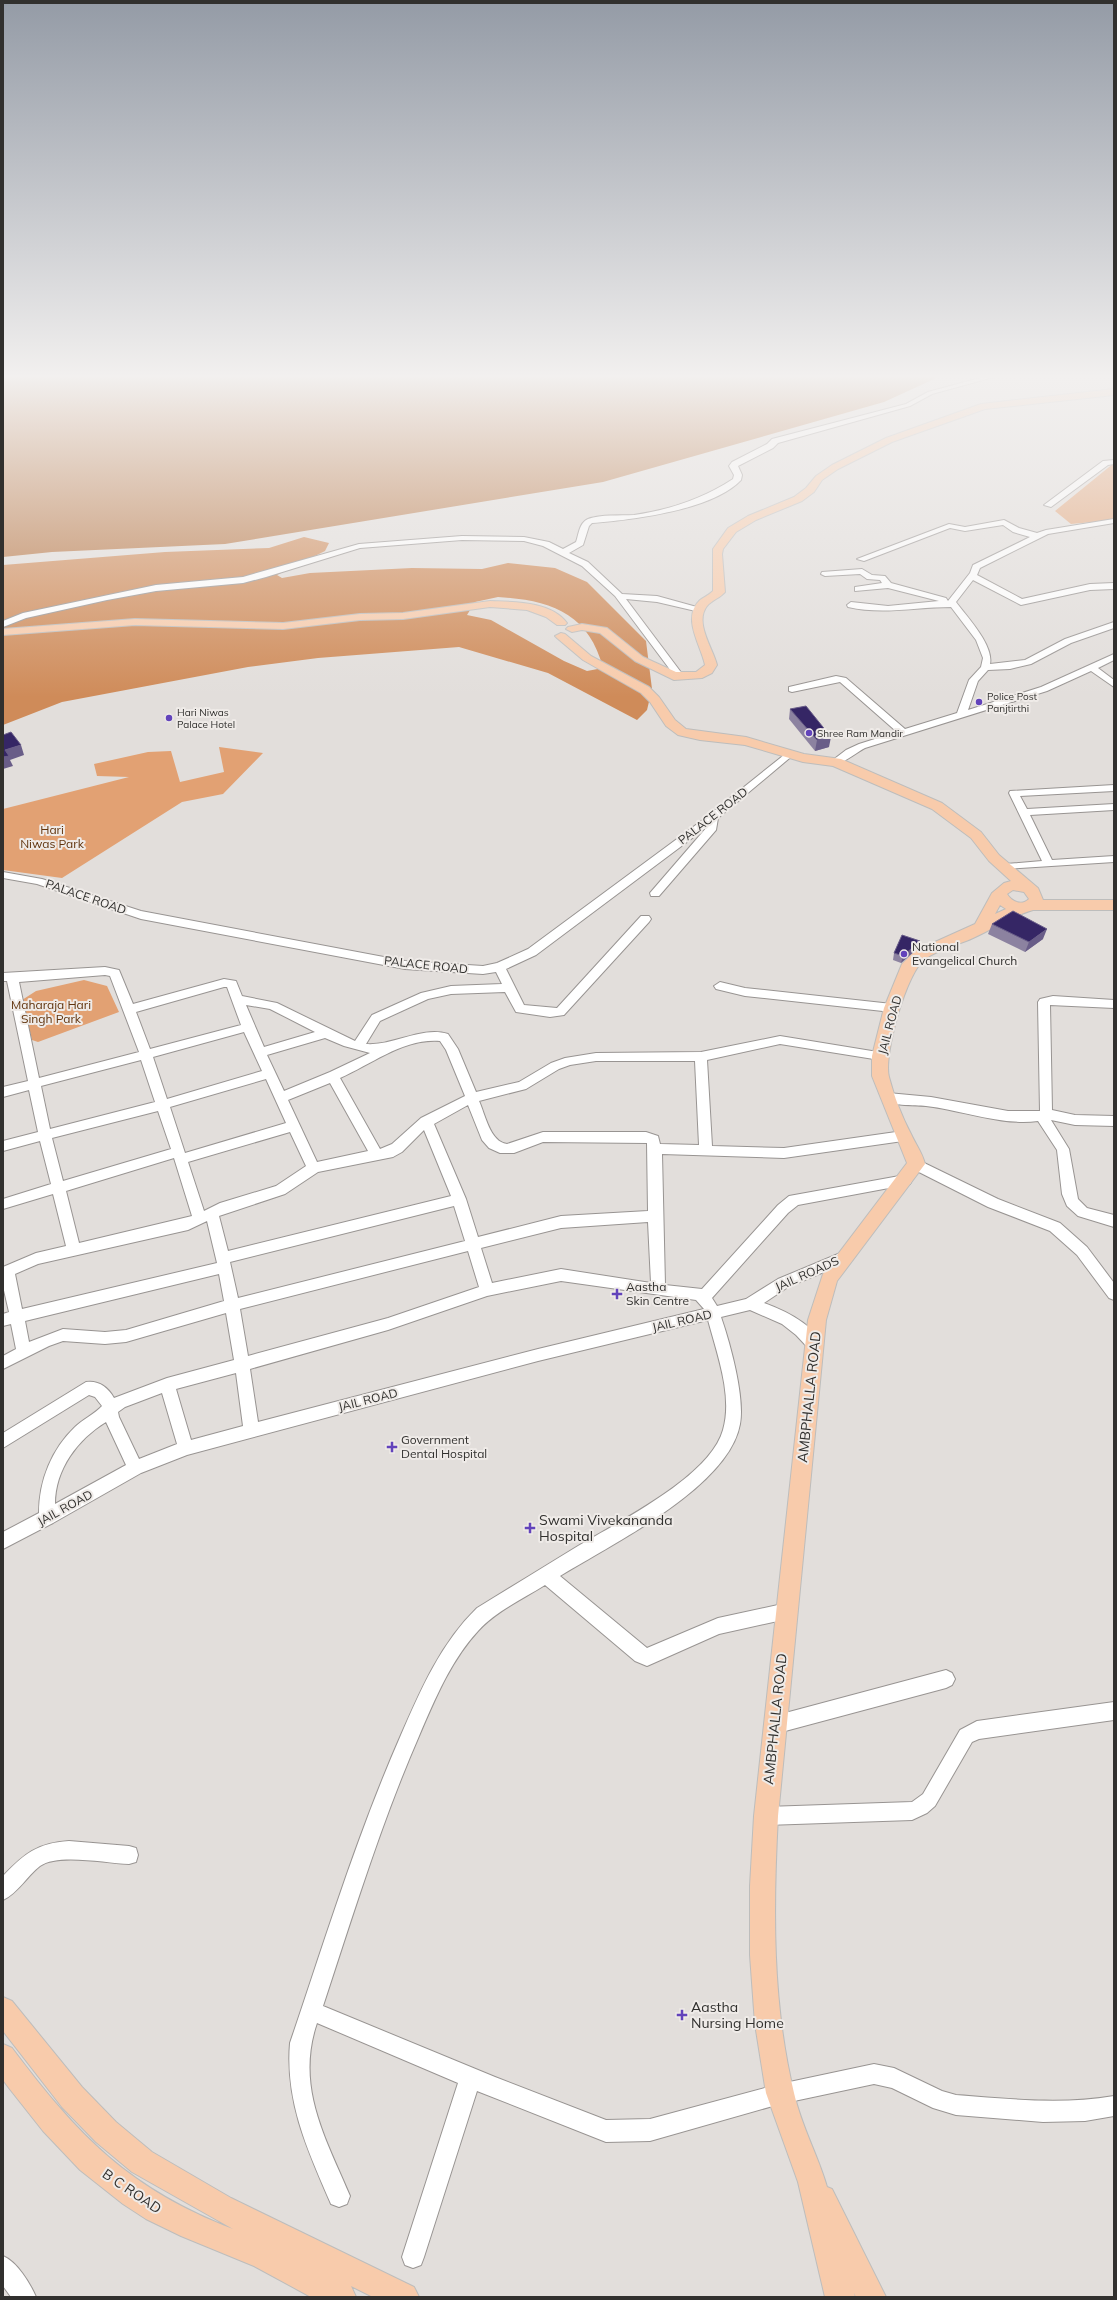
<svg xmlns="http://www.w3.org/2000/svg" width="1117" height="2300" font-family="Mulish,sans-serif">
	<rect width="100%" height="100%" fill="#e2dedb"/>
	<path fill="#e2a173" d="M1114 463V520L1071 524 1055 511Z
		M219 747 263 753 223 794 182 802 62 878 3 870V809L129 777 97 776 94 764 148 752 171 751 180 782 224 772Z
		M84 980 107 986 119 1012 38 1042 32 1040 22 1000 36 991Z"/>
	<path fill="#cf8b59" fill-rule="evenodd" d="M304 537 329 543 325 551 277 575 282 578 310 573 412 568 482 569 508 563 555 568 587 582 646 641 652 689 647 710 637 720 548 673 459 647 318 658 248 667 62 702 3 725V565L165 552 269 548ZM498 597C550 600 589 613 603 668L587 671 564 661 491 620 467 615 475 602Z"/>
	<path fill="#b77644" d="M3 375H943L884 402 603 482 225 544 52 552 3 557Z"/>
	<g fill="none" stroke-linecap="round" stroke-linejoin="round">
		<g stroke="#989492" stroke-width="2">
			<path id="minor" d="M991 375H1001L932 394 910 406 778 443 773 448 738 466 742 475 741 480C713 510 632 520 592 523L589 526 583 545 569 553 588 562 622 594 657 596 704 609 700 612 657 602 626 599 683 675V679H677L615 596 582 566 543 546 524 541 462 540 360 548 266 577 243 583 156 591 107 600 26 618 3 627V621L23 613 156 585 243 577 359 544 462 536 524 537 549 542 563 549 576 542C579 534 579 523 588 519 601 514 620 516 634 515 669 510 704 498 733 479L734 475 729 466 732 462 767 444 772 439 906 404 928 392Z
				M1114 460V464L1108 465 1051 507 1044 505 1103 461Z
				M1114 519V523L1048 534 980 568 977 575 1022 599 1090 584 1114 583V589L1090 590 1021 605 973 580 956 602C967 617 994 645 990 664L1025 660 1065 639 1114 622V628L1071 643 1031 664 1010 669 988 670 978 681 968 710 1041 687 1114 654V660L1098 668 1114 680V687L1091 671 1047 691 865 748C857 752 840 766 833 764V760L846 750 859 744 897 732 840 682 792 692 789 691V687L836 676 846 678 905 729 957 713 969 680 981 667 983 658 976 640 951 607C917 607 882 615 848 607L847 605 851 602 888 606 939 601 888 588 855 591V587L882 583 880 580 867 579 860 574 825 576 821 574 822 572 862 569 872 575 885 576 891 583 946 598 948 601 970 573 973 565 1030 537 1013 532 1003 525 965 531 950 528 864 561 857 559 949 524 965 527 1004 520 1019 528 1037 533 1046 530Z
				M789 751 794 754 792 756 718 818 716 830 659 896H651L650 893 707 827 536 955 506 969 524 1005 557 1008 641 916H649L651 919 649 922 564 1015 550 1017 516 1012 505 992 451 994 428 999 380 1021 366 1044C394 1046 421 1026 448 1034L458 1049 476 1092 519 1082 551 1063 565 1058 596 1053 701 1052 780 1036 884 1053 886 1056 884 1059 880 1060 780 1044 707 1060 712 1146 784 1148 903 1131 908 1132 909 1136 908 1140 903 1141 784 1158 662 1154 665 1285 702 1289 778 1205 789 1196 905 1175 910 1176 912 1180 910 1184 905 1185 798 1205 788 1213 712 1298 717 1306 746 1299 778 1279 838 1254 843 1252 848 1254 850 1258 848 1262 788 1287 764 1303C786 1311 813 1324 823 1346L821 1351 816 1352 811 1351 796 1335 782 1324 750 1310 721 1317C730 1343 745 1397 740 1424 729 1487 612 1544 560 1576L647 1648 718 1618 787 1603 793 1605 795 1611 793 1617 787 1619 719 1634 647 1666 635 1661 545 1585C523 1599 496 1611 478 1631 451 1660 435 1699 419 1736 381 1823 353 1915 323 2006L495 2077 606 2120 650 2119 780 2084 874 2064 894 2068 942 2091 956 2095C1009 2099 1061 2105 1114 2096V2116L1085 2121 1043 2122 956 2115 933 2108 892 2088 874 2084 780 2104 650 2141 606 2142 477 2091 424 2257 421 2265 413 2268 405 2265 402 2257 458 2083 317 2023C295 2087 326 2139 350 2196L347 2204 339 2207 331 2204C308 2151 285 2102 290 2043 325 1940 357 1835 401 1735 421 1689 441 1643 477 1608 511 1587 544 1567 578 1546 618 1522 710 1477 723 1430 733 1396 717 1354 708 1320L538 1361 187 1455 141 1473 53 1523 3 1549V1532L39 1513C39 1480 52 1449 75 1427 83 1419 95 1414 102 1406L95 1397 89 1395 3 1448V1433L86 1382C98 1380 108 1387 114 1398L167 1378 234 1360 226 1313 126 1342 105 1344 63 1341 49 1346 3 1369V1356L16 1349 11 1324 3 1326V1314L9 1312 3 1286V1267L36 1253 66 1246 53 1194 3 1209V1199L51 1184 40 1141 3 1151V1141L38 1132 29 1090 3 1097V1087L28 1081 7 981H3V973L105 967 119 970 133 1004 224 979 236 981 242 996 277 1003 355 1041 372 1015 421 993 451 986 502 984 496 972 483 974 405 969 141 919 37 884 3 878V872L42 879 141 911 405 961 483 966 497 963 528 949 704 819ZM105 975 110 976 139 1052 39 1078 19 982ZM224 987H227L241 1025 150 1049 136 1012ZM246 1005 270 1009 315 1032 264 1047ZM244 1032 262 1071 167 1099 153 1057ZM325 1038 344 1046 370 1053 330 1072 284 1091 267 1055ZM440 1041 446 1050 465 1096 421 1118 392 1144 380 1149 340 1078C372 1064 404 1038 440 1041ZM141 1060 155 1102 50 1129 41 1086ZM596 1061H695L699 1145 660 1144 658 1136 646 1132H543L507 1144C490 1142 485 1114 479 1101L526 1089 559 1069 570 1065ZM266 1079 286 1123 185 1153 170 1107ZM330 1083 368 1151 317 1162 288 1100ZM468 1105 482 1140 489 1148 500 1153H514L543 1142 647 1143 648 1211 561 1216 478 1237 466 1199 434 1124ZM158 1111 171 1149 63 1181 52 1138ZM424 1130 451 1196 228 1251 219 1216 285 1194 318 1172 393 1157 402 1152ZM290 1132 306 1166 276 1186 220 1203 204 1211 188 1162ZM174 1158 192 1216 79 1243 66 1191ZM454 1206 465 1241 238 1298 230 1262ZM207 1221 217 1263 22 1309 15 1274 38 1264 188 1230ZM648 1222 651 1283 561 1269 492 1283 481 1248 561 1228ZM468 1251 479 1287 388 1318 248 1356 240 1309ZM219 1274 224 1301 126 1330 105 1332 63 1329 29 1342 25 1321ZM561 1281 696 1300 704 1309 538 1349 258 1422 250 1369 388 1330 487 1296ZM236 1373 243 1426 191 1440 176 1389ZM162 1393 177 1444 139 1459 119 1417 118 1412 125 1407ZM106 1422 126 1465 55 1504C55 1469 78 1439 106 1422Z
				M1114 785V791L1020 796 1027 809 1114 804V810L1030 815 1052 860 1114 856V862L1002 869V865L1006 864 1042 861 1009 793 1010 791Z
				M720 982 745 988 892 1004 898 1008 892 1012 745 996 716 989 714 986Z
				M1053 996 1114 1000V1008L1050 1005 1052 1110 1075 1115 1114 1116V1126L1075 1125 1051 1120 1069 1149 1078 1199 1087 1208 1114 1215V1227L1078 1216 1067 1206 1062 1194 1057 1150 1038 1121C1001 1126 962 1110 926 1106 916 1105 886 1106 882 1098L888 1093 931 1097 1008 1111H1040L1038 1002 1040 999Z
				M916 1159 998 1199 1060 1223 1087 1247 1114 1283V1300L1109 1298 1077 1255 1050 1231 988 1207 911 1168 909 1164 911 1160Z
				M946 1670 952 1673 955 1679 952 1685 946 1688 774 1734 768 1731 765 1725 768 1719 774 1716Z
				M1114 1702V1720L979 1739 972 1742 935 1806 927 1813 912 1820 766 1825 759 1823 757 1816 759 1809 766 1807 912 1802 923 1794 960 1730 977 1721Z
				M69 1841 129 1846 136 1848 138 1855 136 1862 129 1864C107 1863 57 1853 40 1866 27 1876 18 1893 3 1900V1876C24 1854 37 1843 69 1841Z
				M3 2256C17 2262 30 2283 36 2297H11L3 2286Z"/>
		</g>
		<g stroke="#bdbdbc" stroke-width="2">
			<path id="major" d="M1114 389V395L985 409 892 442 838 469 822 480 814 492 802 501 756 520 736 532 723 549 722 554 725 592C720 598 712 600 707 606 694 623 713 648 717 665L712 673 702 678 674 680 635 661 600 633 582 630 572 632 566 629 568 627 582 624 607 628 643 657 676 672H696L705 665C701 645 681 618 700 600 704 597 709 595 713 591V549L728 528 748 516 794 497 806 488 816 476 832 465 886 438 981 404Z
				M490 601C514 602 551 601 567 623L565 625H557L546 617 527 610 490 607 403 619 360 620 283 629 135 625 3 635V629L135 619 283 623 360 614 403 613Z
				M561 633 565 634 591 656 649 687 659 697 675 720 686 729 746 737 804 754 841 759 942 803 981 832 999 855 1038 888 1043 900H1114V910H1033C1012 916 993 929 973 938 958 945 939 949 925 959 907 971 883 1055 889 1077 894 1096 902 1117 911 1134 916 1145 922 1152 925 1164L837 1281 826 1320 778 1816C773 1908 772 2003 794 2093 801 2126 818 2155 827 2187L832 2189 886 2297H856L854 2293 855 2297H825L798 2182 766 2093 755 2024 750 1955V1886L754 1816 808 1320 823 1274 907 1163 872 1076V1056L884 1008 902 964 915 951 975 924 992 893 1004 883 1011 881 989 861 971 838 932 809 833 766 803 762 745 745 700 740 678 735 666 726 650 702 641 693 583 660 557 638 555 636ZM1013 890 1024 892 1029 899C1022 906 1012 902 1007 894ZM1000 905 1006 909 995 914Z
				M3 1997 12 2001 82 2087 116 2122 152 2152 231 2198 414 2287 419 2297H373L351 2286 356 2297H311L254 2266 181 2236 146 2219 123 2204 80 2170 43 2131 9 2088 3 2080V2044L12 2048C78 2136 129 2189 233 2229L132 2172 96 2142 62 2107 3 2031Z"/>
		</g>
		<use href="#minor" fill="#fff" fill-rule="evenodd"/>
		<use href="#major" fill="#f8cbab" fill-rule="evenodd"/>
	</g>
	<path fill="#8c82a0" d="M790 709 829 747 815 751 789 719Z
		M992 924 1043 939 1025 952 988 934Z
		M918 948 901 963 893 960 894 953Z"/>
	<path fill="#695d88" d="M831 737 829 747 815 751 817 740Z
		M21 745 24 755 10 760 13 766 3 769V757L5 750Z
		M1047 929 1043 939 1025 952 1029 942Z
		M920 941 918 948 901 963 903 956Z"/>
	<path fill="#352665" stroke="#695d88" d="M806 706 831 737 817 740 790 709Z
		M11 732 21 745 5 750 9 756 3 757V735Z
		M1013 911 1047 929 1029 942 992 924Z
		M902 935 920 941 903 956 894 953Z"/>
	<linearGradient id="sky" x2="0" y2="1"><stop stop-color="#949ba6"/><stop offset="0.54" stop-color="#f2f0ef"/><stop offset="1" stop-color="#f2f0ef" stop-opacity="0"/></linearGradient>
	<rect width="1117" height="697" fill="url(#sky)"/>
	<g fill="#6243bb" stroke="#efebe8" stroke-width="1.5">
		<circle cx="979" cy="702" r="4"/>
		<circle cx="169" cy="718" r="4"/>
		<circle cx="809" cy="733" r="4"/>
		<circle cx="904" cy="954" r="4"/>
		<path d="M615 1288h4v4h4v4h-4v4h-4v-4h-4v-4h4z"/>
		<path d="M390 1441h4v4h4v4h-4v4h-4v-4h-4v-4h4z"/>
		<path d="M528 1522h4v4h4v4h-4v4h-4v-4h-4v-4h4z"/>
		<path d="M680 2009h4v4h4v4h-4v4h-4v-4h-4v-4h4z"/>
	</g>
	<g text-anchor="middle" stroke-width="4" stroke-linejoin="round" paint-order="stroke">
		<g font-size="10" fill="#31302e" stroke="#efebe8" text-anchor="start">
			<text x="987" y="700">Police Post<tspan x="987" dy="12">Panjtirthi</tspan></text>
			<text x="177" y="716">Hari Niwas<tspan x="177" dy="12">Palace Hotel</tspan></text>
			<text x="817" y="737">Shree Ram Mandir</text>
		</g>
		<g font-size="12" fill="#31302e" stroke="#efebe8">
			<text transform="translate(713 816) rotate(-38)" y="4">PALACE ROAD</text>
			<text transform="translate(86 897) rotate(19)" y="4">PALACE ROAD</text>
			<text transform="translate(426 965) rotate(6)" y="4">PALACE ROAD</text>
			<text transform="translate(890 1025) rotate(-75)" y="4">JAIL ROAD</text>
			<text transform="translate(807 1274) rotate(-24)" y="4">JAIL ROADS</text>
			<text transform="translate(682 1321) rotate(-13)" y="4">JAIL ROAD</text>
			<text transform="translate(368 1400) rotate(-14)" y="4">JAIL ROAD</text>
			<text transform="translate(65 1508) rotate(-29)" y="4">JAIL ROAD</text>
		</g>
		<g font-size="12" fill="#60330c" stroke="#efebe8">
			<text x="52" y="834">Hari<tspan x="52" dy="14">Niwas Park</tspan></text>
			<text x="51" y="1009">Maharaja Hari<tspan x="51" dy="14">Singh Park</tspan></text>
		</g>
		<g font-size="12" fill="#31302e" stroke="#efebe8" text-anchor="start">
			<text x="912" y="951">National<tspan x="912" dy="14">Evangelical Church</tspan></text>
			<text x="626" y="1291">Aastha<tspan x="626" dy="14">Skin Centre</tspan></text>
			<text x="401" y="1444">Government<tspan x="401" dy="14">Dental Hospital</tspan></text>
		</g>
		<g font-size="14" fill="#31302e" stroke="#efebe8">
			<text transform="translate(809 1397) rotate(-84)" y="5">AMBPHALLA ROAD</text>
			<text transform="translate(775 1719) rotate(-84)" y="5">AMBPHALLA ROAD</text>
			<text transform="translate(132 2191) rotate(34)" y="5">B C ROAD</text>
		</g>
		<g font-size="14" fill="#31302e" stroke="#efebe8" text-anchor="start">
			<text x="539" y="1525">Swami Vivekananda<tspan x="539" dy="16">Hospital</tspan></text>
			<text x="691" y="2012">Aastha<tspan x="691" dy="16">Nursing Home</tspan></text>
		</g>
	</g>
	<rect width="1117" height="2300" fill="none" stroke="#31302e" stroke-width="8"/>
</svg>
